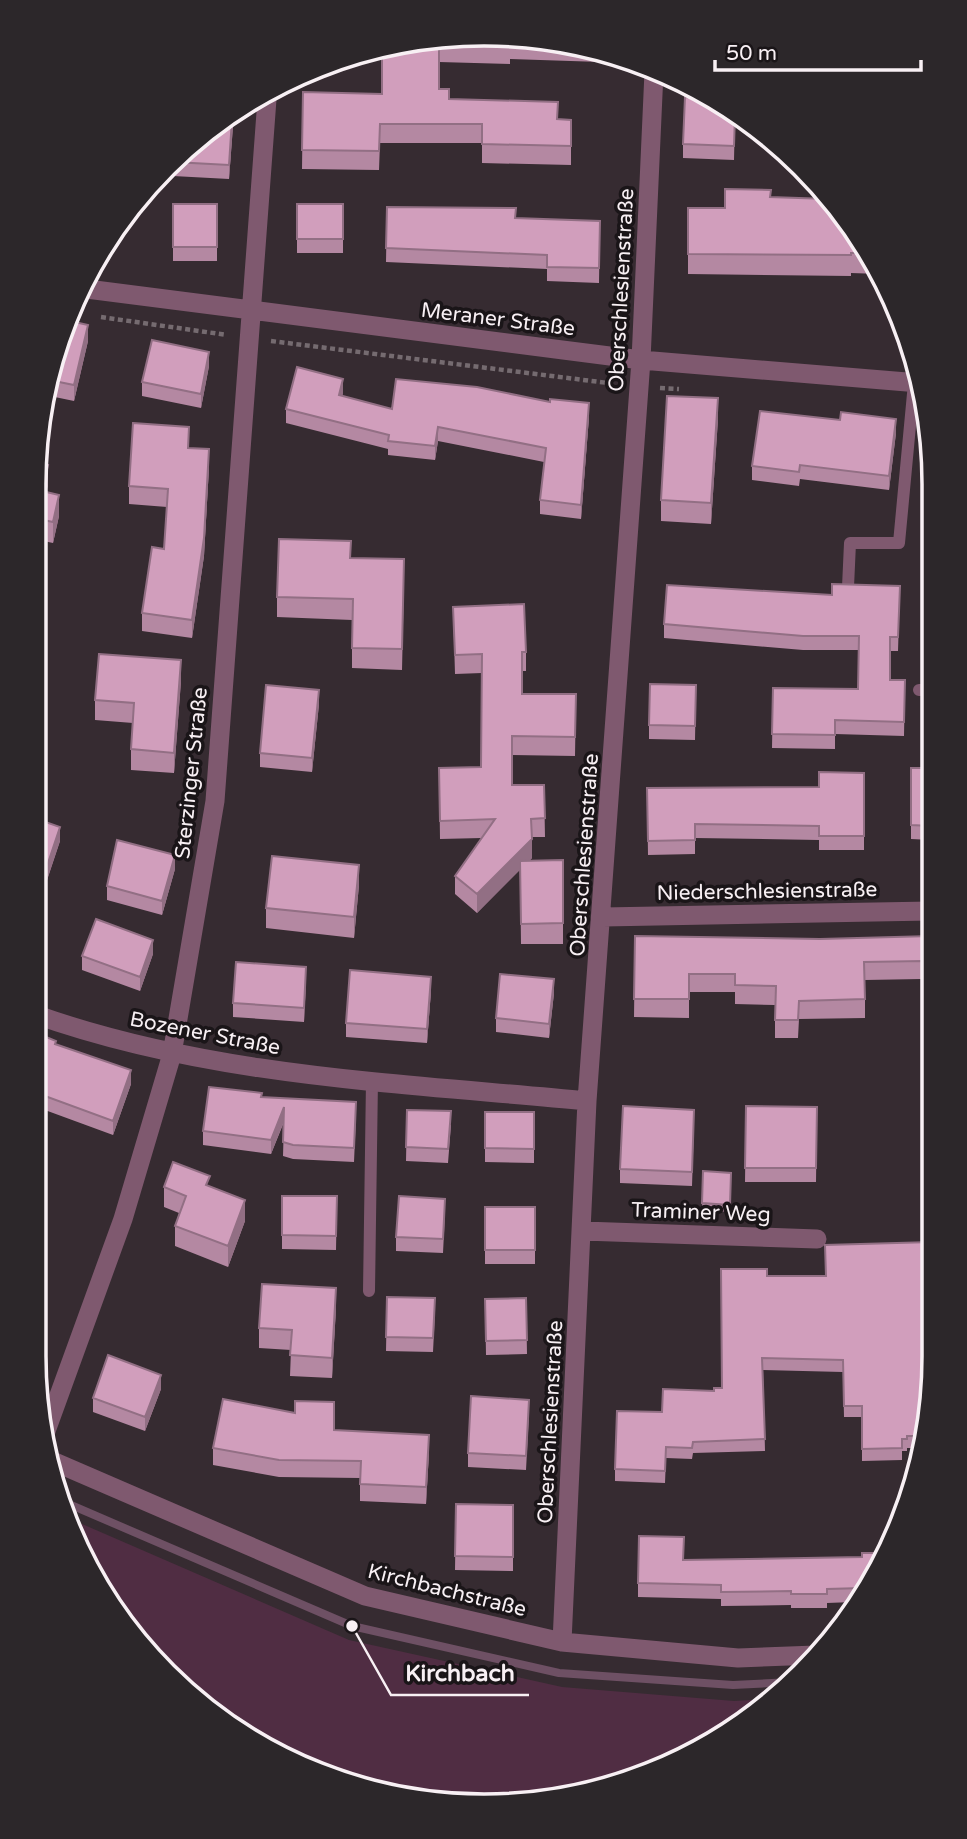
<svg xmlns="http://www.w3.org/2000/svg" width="967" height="1839" font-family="'Varela Round',sans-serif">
	<rect width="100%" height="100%" fill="#362b31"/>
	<path fill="#502d43" d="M66 1517 349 1640 562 1687 734 1701 767 1699 682 1759 513 1805 367 1791 234 1730 127 1630Z"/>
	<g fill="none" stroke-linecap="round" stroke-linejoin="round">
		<path stroke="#6e5064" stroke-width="8" d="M57 1499 352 1626 559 1673 733 1685 791 1682"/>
		<path stroke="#756b70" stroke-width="4.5" stroke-dasharray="5 3.5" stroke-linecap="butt" d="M101 317 227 335
			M271 341 616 384
			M660 388 679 389"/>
		<path stroke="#7f596f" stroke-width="12" d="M848 587 850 543H899L914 383
			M919 690H931
			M369 1291 372 1080"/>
		<path stroke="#7f596f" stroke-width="19" d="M79 288 641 360 919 383
			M603 917 931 911
			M34 1014C211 1077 401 1083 587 1101
			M583 1231 817 1239
			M46 1431 123 1219 172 1054 215 801 267 99
			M50 1460 365 1596 562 1642 738 1658 816 1655
			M562 1642 587 1101 641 360 654 72"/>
	</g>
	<path fill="#b488a2" d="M513 34 601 58V62L510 59V64L439 62V89L449 99 558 119 571 120V165L482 163V143H380L379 170 302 169 303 92 382 94V51Z
		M735 115 734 160 683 158V144Z
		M233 126 229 179 173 176V162Z
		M770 197 858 233 880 274 851 273V276L688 274V208H725Z
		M173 204H217V261H173Z
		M297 204H343V253H297Z
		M387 207 516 218 600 221 599 283 547 281V269L386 262Z
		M70 321 88 341 74 401 50 396Z
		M209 366 201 408 142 396V382Z
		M343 393 342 396 392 409 589 417 581 519 540 514V500L544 462 438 441 435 460 388 455V449L286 423V409Z
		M718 419 711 524 661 521V500Z
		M896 433 889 490 800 479 799 486 752 480V466Z
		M189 448 209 467 204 556 192 638 142 631V613L164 549 167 507 129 504V486Z
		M34 462 48 485 46 492 59 516 53 543 34 539Z
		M351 558 404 579 402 670 352 668V620L277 617V597Z
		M900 586 898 651H890V680H905L904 736 835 734V749L772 748 773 688 858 689 859 650H803L664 638V624L832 595Z
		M453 607 526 652V671H522V694H576L575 756 512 755V785H544L545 837H532V858L529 861 563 860V944H521L520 869 477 913 455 894V876L482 838 440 839 439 768 481 767 482 673 455 674Z
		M181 681 174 773 131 770V749L133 723 95 720V700Z
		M696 685 695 740 649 739V725Z
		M319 704 312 772 260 767V753Z
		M911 768H931V840L911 839Z
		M864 773V850H819V840L695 838V854L648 855 647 788 819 787Z
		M34 818 60 841 46 883 34 879Z
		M175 869 162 915 107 900V886Z
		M359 885 354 938 266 928V908Z
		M635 936 820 939 931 936 932 1003 922 1004V979L865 980V1018L799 1019 798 1038H775V1005L735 1004V992H689V1018L634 1017Z
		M153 954 140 991 82 970V956Z
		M306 981 304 1022 233 1017V1003Z
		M431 991 427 1043 346 1037V1023Z
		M554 993 549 1038 496 1032V1018Z
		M34 1032 131 1084 113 1135 34 1106Z
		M262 1097 356 1116 354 1162 293 1159 283 1156 284 1122 271 1154 203 1145V1131Z
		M746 1106 817 1107 816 1182H745Z
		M407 1110 451 1125 448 1163 406 1161Z
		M485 1112H534V1163L485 1162Z
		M694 1124 692 1186 620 1183V1169Z
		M703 1171 731 1173 730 1212 702 1210Z
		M210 1186 245 1221 228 1267 175 1246V1226L179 1213 164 1207V1187Z
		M282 1196H337L336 1250 282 1249Z
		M485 1207H535V1264H485Z
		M445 1213 443 1253 396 1251V1237Z
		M767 1276 933 1385 916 1448H907V1451H902V1460L862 1461V1417H844L843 1372 763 1370 765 1451 693 1453 692 1459 666 1458 665 1483 615 1481V1469L662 1412 722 1388Z
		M387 1297 435 1312 433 1352 386 1351Z
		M526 1298 527 1354 486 1355 485 1299Z
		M336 1308 332 1378 290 1376 291 1350 259 1348V1328Z
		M161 1389 145 1431 93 1412V1398Z
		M529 1414 526 1470 468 1467V1453Z
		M334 1430 429 1452 426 1504 360 1501V1478L279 1477 213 1465V1448Z
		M456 1504 513 1505V1571L455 1570Z
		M887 1555 853 1602 827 1603V1608H791V1605L721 1606V1599L638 1597V1583L684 1560 862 1557Z"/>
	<path fill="#926f84" d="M233 118V126L229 179V165Z
		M88 325V341L74 401V385Z
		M209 352V366L201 408V394Z
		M343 379V393L339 409V395Z
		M718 398V419L711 524V503Z
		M589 403V417L581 519V505Z
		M896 419V433L889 490V476Z
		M438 427V441L435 460V446Z
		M209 449V467L204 556 192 638V620Z
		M48 465V485L42 512V491Z
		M59 495V516L53 543V522Z
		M181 660V681L174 773V753Z
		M319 690V704L312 772V758Z
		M60 827V841L46 883V869Z
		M532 839V858L477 913V894Z
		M175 855V869L162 915V901Z
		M359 865V885L354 938V917Z
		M153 940V954L140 991V977Z
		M306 967V981L304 1022V1008Z
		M431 977V991L427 1043V1029Z
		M554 979V993L549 1038V1024Z
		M131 1070V1084L113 1135V1121Z
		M284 1107V1121L271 1154V1140Z
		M245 1200V1221L228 1267V1246Z
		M336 1288V1308L332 1378V1358Z
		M161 1375V1389L145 1431V1417Z
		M429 1435V1452L426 1504V1487Z"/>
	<path fill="#d19ebc" stroke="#926f84" stroke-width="2" d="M513 34 539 41 510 40V45L443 43Z
		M439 44V89H449V99L558 102 557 119 571 120V146L482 144V124H380L379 151 302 150 303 92 382 94V51Z
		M685 97 710 98 735 115 734 146 683 144Z
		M232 119 229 165 174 162 187 145Z
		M725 189 771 190 770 197 828 199 858 233 868 253H851V255L688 254V208H725Z
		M173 204H217V247H173Z
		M297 204H343V239H297Z
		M387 207 516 208 515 218 600 221 599 268 547 267V255L386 248Z
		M70 321 88 325 74 385 54 381Z
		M152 340 209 352 201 394 142 382Z
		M297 367 343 379 339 395 392 409 396 379 477 387 550 402V399L589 403 581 505 540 500 546 448 438 427 435 446 388 441 389 435 286 409Z
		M667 396 718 398 711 503 661 500Z
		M760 411 840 420 841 412 896 419 889 476 800 465 799 472 752 466Z
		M133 423 189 427 188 448 209 449 204 538 192 620 142 613 152 547 164 549 168 489 129 486Z
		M34 462 48 465 42 491 59 495 53 522 34 518Z
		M279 539 351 541 350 558 404 559 402 649 352 648 353 599 277 597Z
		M832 584 900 586 898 637H890V680H905L904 722 835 720V735L772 734 773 688 858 689 859 636H803L664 624 667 585 832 595Z
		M524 604 526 652H522V694H576L575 737 512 736V785H544L545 818 531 819 532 839 477 894 455 876 495 819 440 821 439 768 481 767 482 654 455 655 453 607Z
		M99 654 181 660 174 753 131 749 134 703 95 700Z
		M650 684 696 685 695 726 649 725Z
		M266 685 319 690 312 758 260 753Z
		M911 768H931V826L911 825Z
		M819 772 864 773V836H819V826L695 824V840L648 841 647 788 819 787Z
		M34 818 60 827 46 869 34 865Z
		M117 840 175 855 162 901 107 886Z
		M272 856 359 865 354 917 266 908Z
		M563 860V923L521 924 520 861Z
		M96 919 153 940 140 977 82 956Z
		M635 936 820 939 931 936 932 985H922V961L864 962 865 999 799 1001 798 1020H775L776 986 735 985V974H689V999H634Z
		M236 962 306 967 304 1008 233 1003Z
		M350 970 431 977 427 1029 346 1023Z
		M500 974 554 979 549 1024 496 1018Z
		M34 1032 56 1041 55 1044 131 1070 113 1121 34 1092Z
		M209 1087 262 1093 261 1097 356 1102 354 1148 293 1145 283 1142 284 1107 271 1140 203 1131Z
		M623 1106 694 1110 692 1172 620 1169Z
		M746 1106 817 1107 816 1168H745Z
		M407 1110 451 1111 448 1149 406 1147Z
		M485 1112H534V1149L485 1148Z
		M173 1162 210 1176 206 1185 245 1200 228 1246 175 1226 186 1196 164 1187Z
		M703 1171 731 1173 730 1205 702 1203Z
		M282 1196H337L336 1236 282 1235Z
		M399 1196 445 1199 443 1239 396 1237Z
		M485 1207H535V1250H485Z
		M932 1242 933 1385 919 1436H907V1439H902V1448L862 1449V1406H844L843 1360 762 1358 765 1439 693 1442 692 1448 666 1447 665 1471 615 1469 617 1411 662 1412 663 1389 714 1391V1388H722L721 1269H767V1276H826L825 1245Z
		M262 1284 336 1288 332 1358 290 1355 292 1330 259 1328Z
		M387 1297 435 1298 433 1338 386 1337Z
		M526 1298 527 1340 486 1341 485 1299Z
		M108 1355 161 1375 145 1417 93 1398Z
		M471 1396 529 1400 526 1456 468 1453Z
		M223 1399 295 1413V1401L334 1402V1430L429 1435 426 1487 360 1484 361 1461 279 1460 213 1448Z
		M456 1504 513 1505V1557L455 1556Z
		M639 1536 684 1537 683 1560 862 1557V1553H888L863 1588 827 1589V1594H791V1591L721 1592V1585L638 1583Z"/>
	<g text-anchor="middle" stroke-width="7" stroke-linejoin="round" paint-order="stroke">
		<g font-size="21" fill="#f8f0f4" stroke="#1a1518">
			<text transform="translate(621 290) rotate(-87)" y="7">Oberschlesienstraße</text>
			<text transform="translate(498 319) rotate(7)" y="7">Meraner Straße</text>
			<text transform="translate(191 773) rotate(-84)" y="7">Sterzinger Straße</text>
			<text transform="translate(584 855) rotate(-86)" y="7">Oberschlesienstraße</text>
			<text transform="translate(767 891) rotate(-1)" y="7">Niederschlesienstraße</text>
			<text transform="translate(205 1033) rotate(11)" y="7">Bozener Straße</text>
			<text transform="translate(701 1212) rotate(2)" y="7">Traminer Weg</text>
			<text transform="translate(550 1422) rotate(-87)" y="7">Oberschlesienstraße</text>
			<text transform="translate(447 1590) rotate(14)" y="7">Kirchbachstraße</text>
		</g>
	</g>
	<path d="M0 0H967V1839H0ZM484 46H484A438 438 0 0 1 922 484V1356A438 438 0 0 1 484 1794H484A438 438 0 0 1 46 1356V484A438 438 0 0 1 484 46Z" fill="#2c272a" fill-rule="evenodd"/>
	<path fill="none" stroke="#f8f0f4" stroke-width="3.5" d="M484 46H484A438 438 0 0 1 922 484V1356A438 438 0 0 1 484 1794H484A438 438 0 0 1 46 1356V484A438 438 0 0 1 484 46Z"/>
	<path fill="none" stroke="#f8f0f4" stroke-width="2.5" d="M352 1626L391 1695H529"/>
	<circle fill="#f8f0f4" stroke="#1a1518" stroke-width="2.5" cx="352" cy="1626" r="7"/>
	<g font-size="23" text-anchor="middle" font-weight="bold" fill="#f8f0f4" stroke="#1a1518" stroke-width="7" stroke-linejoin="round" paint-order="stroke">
		<text x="460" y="1681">Kirchbach</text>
	</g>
	<path d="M715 60v10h206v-10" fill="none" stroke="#f8f0f4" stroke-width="3.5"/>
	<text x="726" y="60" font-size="21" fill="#f8f0f4" stroke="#1a1518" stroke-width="5" paint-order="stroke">50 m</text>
</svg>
